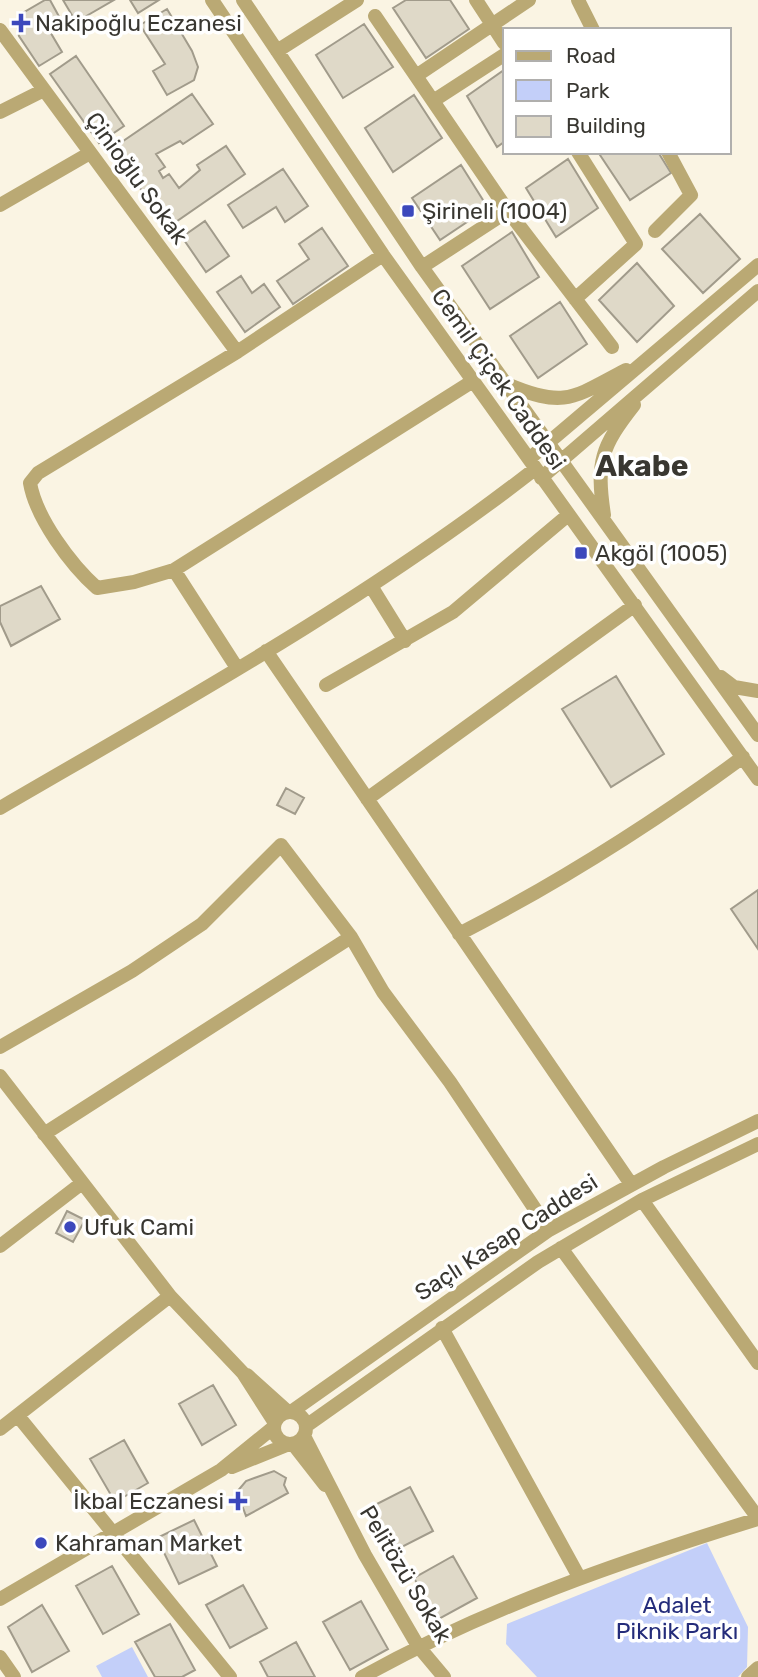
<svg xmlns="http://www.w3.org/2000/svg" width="758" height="1677" font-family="Rubik,sans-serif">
	<rect width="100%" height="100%" fill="#faf4e3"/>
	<path fill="#c3cff9" d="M707 1543 748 1627 747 1667 738 1677H537L506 1644 507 1624Z
		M132 1647 148 1677H102L96 1666Z"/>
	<path fill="#dfd9c8" stroke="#a19b8b" stroke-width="2" d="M45 0H50L62 22 49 30 62 52 39 66 19 36 17 26 21 14Z
		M63 0H114L76 22Z
		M130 0H159L138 13Z
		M406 0H450L469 29 426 58 393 8Z
		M167 9 192 51 198 67 194 80 167 95 153 71 165 64 140 25Z
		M364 24 393 67 343 98 316 55Z
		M76 56 124 126 99 143 50 74Z
		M504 70V142L497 147 467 96Z
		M192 94 213 124 183 144 180 141 156 154 165 167 159 171 163 178 169 174 179 188 200 170 197 165 226 146 245 174 167 228 113 148Z
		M414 95 442 138 393 172 365 128Z
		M598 152H658L671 173 630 200Z
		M568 159 598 208 556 237 526 188Z
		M461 165 488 208 440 240 412 198Z
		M283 169 308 206 285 222 276 207 243 228 228 205Z
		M700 214 740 259 703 293 662 249Z
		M205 221 229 256 206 272 182 237Z
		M322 228 348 266 293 304 277 281 309 259 299 244Z
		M512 232 539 277 490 309 462 266Z
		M637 263 674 306 637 342 599 300Z
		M241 276 252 293 264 284 280 307 245 332 217 292Z
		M560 302 587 344 538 378 510 336Z
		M41 586 60 619 11 646 0 622V606Z
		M616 676 664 754 611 787 562 709Z
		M286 788 304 798 295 814 277 805Z
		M758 890V949L731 909Z
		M67 1211 85 1220 73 1242 56 1233Z
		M213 1385 236 1425 202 1445 179 1404Z
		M124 1440 148 1483 115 1502 90 1459Z
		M274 1471 286 1478 284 1485 288 1493 246 1516 243 1508 235 1507 236 1493 246 1481Z
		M410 1487 433 1531 392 1552 369 1508Z
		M194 1520 217 1566 179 1584 157 1538Z
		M453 1556 477 1598 437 1620 414 1578Z
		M112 1566 139 1614 103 1634 76 1586Z
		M243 1585 267 1628 230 1648 206 1605Z
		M361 1601 388 1649 350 1670 323 1622Z
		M42 1605 69 1651 32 1672 8 1627Z
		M170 1624 195 1670 182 1677H155L135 1642Z
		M296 1642 315 1677H268L260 1662Z"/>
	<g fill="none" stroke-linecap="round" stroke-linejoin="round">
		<path stroke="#baa974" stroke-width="14" d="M212 0 383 255 758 779
			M243 0 422 267 758 735
			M476 0 504 43
			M578 0 593 30
			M375 16 508 211
			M0 30 237 352
			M277 51 357 0
			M416 76 529 0
			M433 101 504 55
			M0 112 44 90
			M0 205 90 153
			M655 231 691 195 668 152
			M383 255 237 352 38 473 30 483C36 518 71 565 97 588L134 582 174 570 473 381
			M422 267 508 211 612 347
			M575 299 636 244 578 152
			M509 385C566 409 574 397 626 370
			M529 459 758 265
			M541 478 758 291
			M604 515C596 462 601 447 634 405
			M174 570 237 668
			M371 586 405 641
			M266 651 631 1184
			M721 677 734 687 758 691
			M326 685 453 612 567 516
			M367 799 635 605
			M0 808C182 702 368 599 535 469
			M459 934C558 883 653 823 743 757
			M0 1047 132 971 202 924 281 845 351 937 383 992 450 1082 549 1230
			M0 1076 170 1296 243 1373 275 1423
			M44 1134 351 937
			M642 1200 758 1363
			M0 1246 82 1183
			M561 1248 758 1518
			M442 1328 579 1577
			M247 1375 288 1412
			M274 1428a16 16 0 1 1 32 0a16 16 0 1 1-32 0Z
			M291 1412 549 1230 664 1167 758 1121
			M18 1416 230 1677
			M306 1426 538 1262 642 1200 758 1144
			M0 1429 170 1296
			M304 1436 365 1555 418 1646 444 1677
			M293 1444 325 1485
			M232 1467 289 1444
			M0 1599 221 1470 274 1427
			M0 1657 14 1677
			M362 1677C488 1607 622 1561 758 1519
			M748 1677 758 1668"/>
	</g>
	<g fill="#3c48bc" stroke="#fff" stroke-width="2.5">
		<path d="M17.5 12.5h7v7h7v7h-7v7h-7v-7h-7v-7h7z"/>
		<rect x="401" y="204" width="14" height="14" rx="3.5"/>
		<rect x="574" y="546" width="14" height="14" rx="3.5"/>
		<circle cx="70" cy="1227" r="7"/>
		<path d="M234.5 1490.5h7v7h7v7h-7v7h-7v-7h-7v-7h7z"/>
		<circle cx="41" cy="1543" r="7"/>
	</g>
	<g text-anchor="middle" stroke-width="7" stroke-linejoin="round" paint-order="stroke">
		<g font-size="23" fill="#393731" stroke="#fff" text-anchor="start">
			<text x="35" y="31">Nakipoğlu Eczanesi</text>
			<text x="422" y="219">Şirineli (1004)</text>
			<text x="595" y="561">Akgöl (1005)</text>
			<text x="84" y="1235">Ufuk Cami</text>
			<text x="224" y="1509" text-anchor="end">İkbal Eczanesi</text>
			<text x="55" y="1551">Kahraman Market</text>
		</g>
		<g font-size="23" fill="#393731" stroke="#fff">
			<text transform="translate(137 178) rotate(54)" y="8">Çinioğlu Sokak</text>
			<text transform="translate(499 379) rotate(55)" y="8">Cemil Çiçek Caddesi</text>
			<text transform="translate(506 1237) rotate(-33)" y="8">Saçlı Kasap Caddesi</text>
			<text transform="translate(406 1574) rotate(59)" y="8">Pelitözü Sokak</text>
		</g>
		<g font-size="23" fill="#242c7a" stroke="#fff">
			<text x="677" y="1613">Adalet<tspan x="677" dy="26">Piknik Parkı</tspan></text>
		</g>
		<g font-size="30" font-weight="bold" fill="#393731" stroke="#fff">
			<text x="642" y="476">Akabe</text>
		</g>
	</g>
	<rect x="503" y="28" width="228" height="126" fill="#ffffff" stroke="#b0afad" stroke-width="2"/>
	<rect x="516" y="51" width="35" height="10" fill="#baa974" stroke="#b0afad" stroke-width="2"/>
	<text x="566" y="63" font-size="21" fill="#393731">Road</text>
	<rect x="516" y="80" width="35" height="21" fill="#c3cff9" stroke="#b0afad" stroke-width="2"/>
	<text x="566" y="98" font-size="21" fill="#393731">Park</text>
	<rect x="516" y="116" width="35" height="21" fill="#dfd9c8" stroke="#b0afad" stroke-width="2"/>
	<text x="566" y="133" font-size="21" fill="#393731">Building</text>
</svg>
